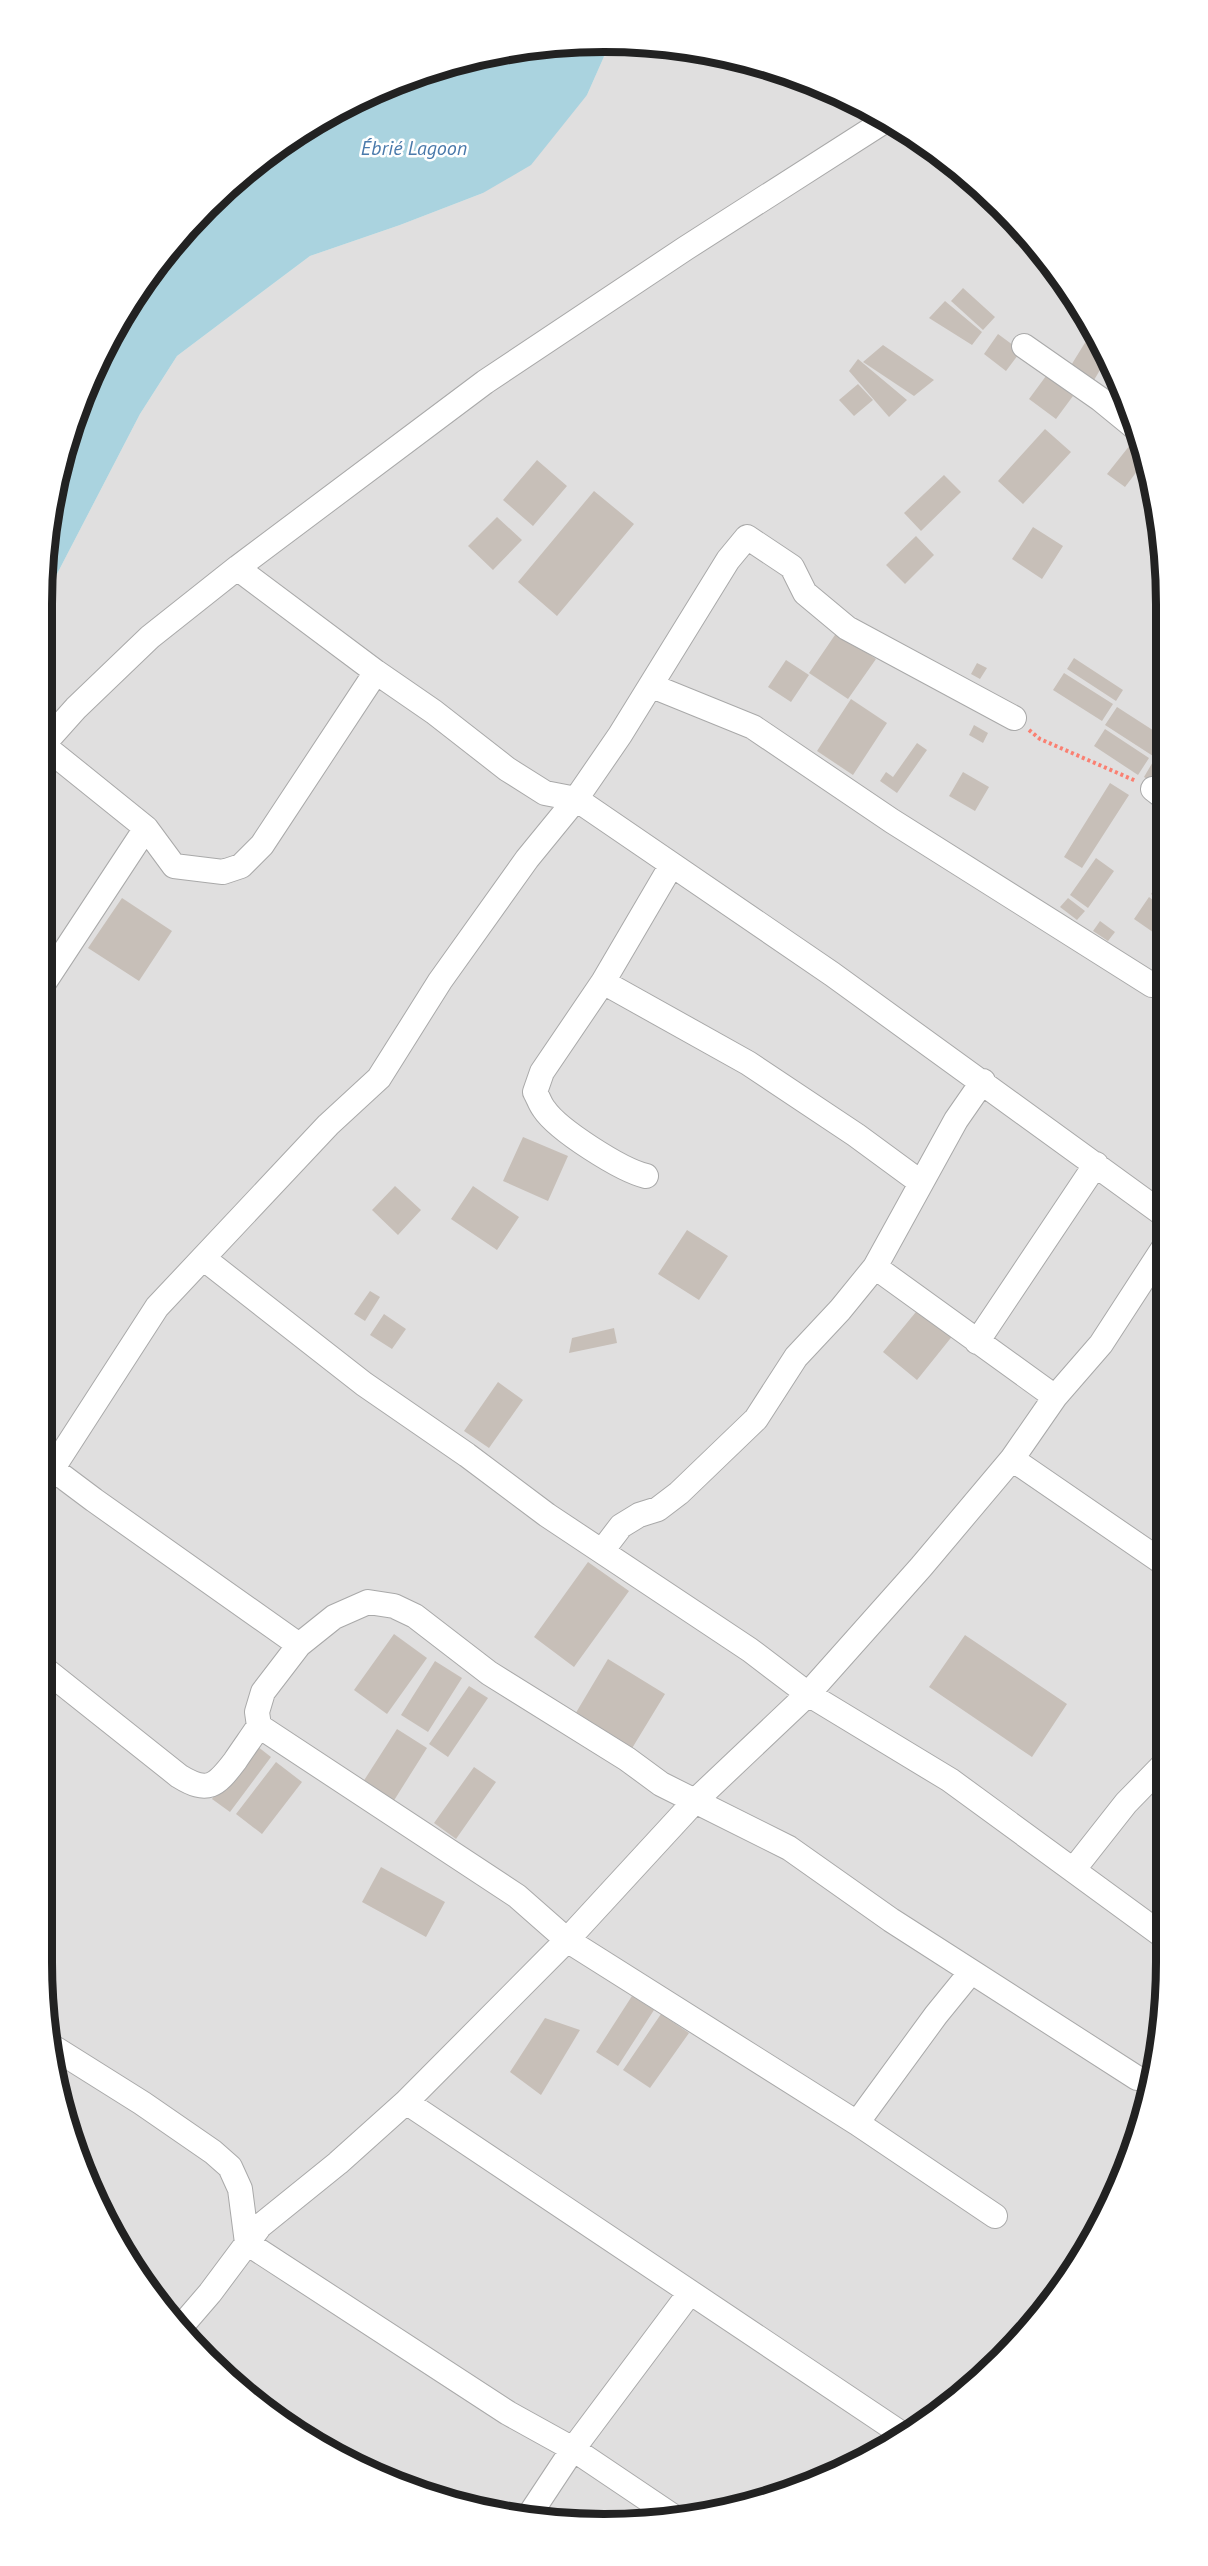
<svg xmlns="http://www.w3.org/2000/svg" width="1208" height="2566" font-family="'PT Sans',sans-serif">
	<rect width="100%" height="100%" fill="#f2efe9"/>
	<path fill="#e0dfdf" d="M610 43 713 53 819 85 946 158 1050 262 1123 389 1161 530 1166 1962 1155 2072 1123 2177 1026 2333 885 2449 784 2494 678 2519 495 2513 323 2449 181 2332 117 2243 72 2143 42 1962 44 587 57 574 140 414 177 356 310 256 400 225 483 193 587 95Z"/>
	<path fill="#aad3df" d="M604 42 610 43 587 95 531 165 483 193 400 225 310 256 177 356 140 414 57 574 44 587 53 495 85 389 137 292 206 207 291 137 389 85 494 53Z"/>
	<path fill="#c7bfb8" d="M963 288 995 317 983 330 951 301Z
		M945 301 982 332 972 345 929 318Z
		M1091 333 1106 360 1094 380 1070 367Z
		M998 334 1021 351 1006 371 984 354Z
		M883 345 934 380 914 396 863 362Z
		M858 359 907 400 889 417 849 371Z
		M1046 376 1073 396 1056 419 1029 399Z
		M1118 380 1123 389 1127 403 1110 391Z
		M858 384 873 400 854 416 839 400Z
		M1045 429 1071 452 1023 504 998 481Z
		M1134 440 1138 443 1147 476 1138 470 1125 487 1107 474Z
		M537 460 567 486 533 526 503 500Z
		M944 475 961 492 921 531 904 513Z
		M594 491 634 524 557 616 518 582Z
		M497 517 522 540 493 570 468 546Z
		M1033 527 1063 546 1042 579 1012 559Z
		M916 536 934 555 905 584 886 565Z
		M837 632 876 659 848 699 809 673Z
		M1074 658 1123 690 1116 701 1067 669Z
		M786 660 809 675 791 702 768 687Z
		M977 663 987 668 980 679 971 674Z
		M1064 673 1113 704 1102 721 1053 690Z
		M851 699 887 723 853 775 817 751Z
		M1117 707 1162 736V743L1153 756 1105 725Z
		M974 725 988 733 983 743 969 735Z
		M1105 729 1149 758 1138 775 1094 746Z
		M917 743 927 750 897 793 880 781 886 772 893 777Z
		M1154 760 1162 765V789L1144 777Z
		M963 772 989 787 975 811 949 796Z
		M1110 783 1129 795 1082 868 1064 857Z
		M1096 858 1114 871 1088 908 1070 895Z
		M1162 877V902L1151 894Z
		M1149 897 1162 907 1163 939 1134 919Z
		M122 898 172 931 139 981 88 948Z
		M1068 898 1085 911 1077 920 1060 907Z
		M1100 921 1115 932 1108 941 1093 931Z
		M523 1137 568 1156 548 1201 503 1181Z
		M395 1186 421 1210 398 1235 372 1210Z
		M473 1186 519 1217 497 1250 451 1219Z
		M687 1230 728 1256 699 1300 658 1274Z
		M370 1291 380 1297 365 1321 354 1314Z
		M920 1307 954 1334 917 1380 883 1352Z
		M384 1314 406 1329 392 1349 370 1335Z
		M614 1328 617 1343 569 1353 572 1338Z
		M498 1382 523 1400 489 1448 464 1431Z
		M588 1562 629 1591 574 1667 534 1637Z
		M394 1634 427 1658 387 1714 354 1690Z
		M965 1635 1067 1704 1032 1757 929 1687Z
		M608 1659 665 1694 631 1750 574 1716Z
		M435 1661 462 1678 428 1732 401 1715Z
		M469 1686 488 1698 448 1757 429 1744Z
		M397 1729 427 1748 393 1802 363 1782Z
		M253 1743 271 1757 230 1812 212 1799Z
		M276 1762 302 1782 262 1834 236 1814Z
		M474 1767 496 1782 456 1839 434 1823Z
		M381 1867 445 1902 426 1937 362 1902Z
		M632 1996 654 2010 618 2066 596 2052Z
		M661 2014 689 2033 650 2088 623 2070Z
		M545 2018 580 2030 541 2095 510 2072Z"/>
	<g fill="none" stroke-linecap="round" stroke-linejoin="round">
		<g stroke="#a9a9a9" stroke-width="26">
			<path id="street" d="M1024 346 1100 399 1133 426
				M237 568 376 672 434 712 507 769 545 793 576 799 832 974 1163 1214
				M652 686 753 727 892 821 1152 985
				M43 745 146 828 174 866 223 872 241 866 262 845 376 672
				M42 746 76 708 150 637 237 568 485 382 686 248 883 122
				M1153 789 1162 796
				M603 982 748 1063 856 1135 920 1182
				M42 986 146 828
				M646 1176C621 1170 558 1130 544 1109 540 1104 538 1097 535 1092L542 1072 603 982 671 866
				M203 1258 364 1384 467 1455 547 1515 750 1650 808 1694 950 1780 1166 1938
				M875 1267 1055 1397
				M977 1342 1096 1164
				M1012 1459 1165 1564
				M42 1461 94 1500 299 1645
				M42 1485 157 1307 328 1125 379 1078 440 981 527 859 576 799 620 735 728 560 747 537 792 567 805 593 847 628 1014 718
				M602 1551 621 1526 639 1515 658 1509 679 1493 756 1419 796 1357 840 1310 875 1267 956 1120 983 1081
				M42 1667 179 1776C208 1794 216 1786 235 1761 243 1749 251 1738 259 1726L257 1712 263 1692 299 1645 334 1617 368 1602 394 1606 415 1616 489 1673 627 1759 661 1784 789 1848 891 1920 1137 2078
				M259 1726 517 1896 567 1940 857 2123 995 2216
				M1074 1869 1126 1803 1165 1763
				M56 2049 142 2103 213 2152 230 2167 240 2189 247 2243
				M406 2102 902 2434
				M857 2123 936 2015 971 1972
				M247 2243 508 2413 573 2449 677 2519
				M179 2329 210 2293 260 2226 338 2163 406 2102 567 1940 695 1801 808 1694 921 1567 1012 1459 1055 1397 1101 1344 1164 1247
				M530 2514 573 2449 689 2294"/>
		</g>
		<path stroke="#fa8072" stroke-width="4" stroke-dasharray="3 3" stroke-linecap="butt" d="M1029 730 1040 739 1136 781"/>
		<use href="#street" stroke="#fff" stroke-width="24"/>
	</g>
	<g text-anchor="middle" stroke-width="5" stroke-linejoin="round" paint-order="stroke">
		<g font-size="20" font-style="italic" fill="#4a7aab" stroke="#fff">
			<text x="414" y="155">Ébrié Lagoon</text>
		</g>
	</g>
	<path d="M0 0H1208V2566H0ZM604 52H604A552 552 0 0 1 1156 604V1962A552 552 0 0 1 604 2514H604A552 552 0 0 1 52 1962V604A552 552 0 0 1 604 52Z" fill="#fff" fill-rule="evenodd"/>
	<path fill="none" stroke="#222" stroke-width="8" d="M604 52H604A552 552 0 0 1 1156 604V1962A552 552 0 0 1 604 2514H604A552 552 0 0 1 52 1962V604A552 552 0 0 1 604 52Z"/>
</svg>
